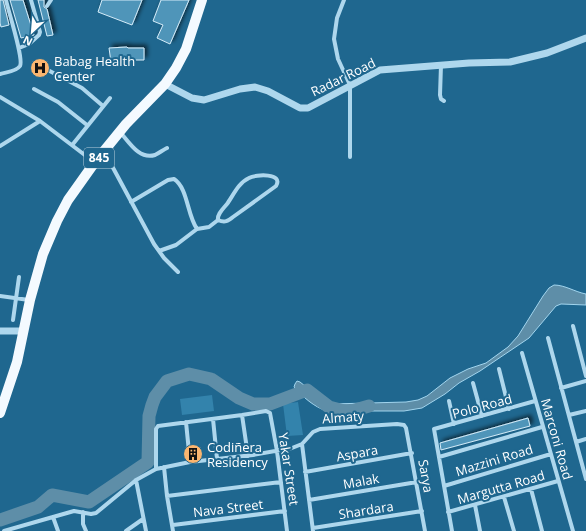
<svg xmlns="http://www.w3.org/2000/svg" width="586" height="531" font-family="'Open Sans',sans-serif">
	<defs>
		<filter id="shadow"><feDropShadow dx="3" dy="-3" stdDeviation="2" flood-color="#0009"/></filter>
	</defs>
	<rect width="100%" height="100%" fill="#1f678f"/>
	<path fill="#3383ac" d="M212 395 214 411 182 415 180 399Z
		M298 402 303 435 287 436 283 404Z"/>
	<path fill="#5e8ea8" stroke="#a2d5ee" d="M554 285C565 285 575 292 586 294V305L561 304 556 306 529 338 480 371 459 383 445 394 422 408 404 411H327C314 407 303 397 294 387L295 384 297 381 300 382 325 402 331 404 406 402 418 400 427 396 450 378 468 369 486 363 508 347 518 336 543 296 549 288Z"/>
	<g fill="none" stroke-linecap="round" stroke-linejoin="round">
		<path stroke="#5e8ea8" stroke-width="13" d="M0 520 38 507 52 495 89 502 148 462 149 416 152 405 155 397 167 381 189 374 211 379 239 398 253 404H270L307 390 329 407 348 412 369 406"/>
	</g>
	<path fill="#5095b9" stroke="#d4ecf9" filter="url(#shadow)" d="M0 0H3L9 25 1 27 0 23Z
		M10 0H23L34 35 21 38Z
		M38 0H44V7L47 9 53 35 47 36Z
		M102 0H142L132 25 98 12Z
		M161 0H189L170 44 157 38 163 25 153 21Z
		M127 47 128 48H144V60H129L111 62 109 48Z
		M528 418 530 426 441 450 440 443Z"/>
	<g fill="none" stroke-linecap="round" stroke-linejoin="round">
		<path stroke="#aed7ed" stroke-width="4" d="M344 0 337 18 334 39 338 59 350 85V157
			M47 6 51 0
			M19 48 29 44 39 35 40 32 31 0
			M441 65 440 95 441 99 444 101
			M42 67 82 88 103 106
			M0 74C6 72 16 72 20 66 24 59 8 10 6 0
			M34 89 58 102 87 125
			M0 97 40 121 94 162
			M120 132C129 142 139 160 155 155 159 153 163 150 167 148
			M73 144 110 98
			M0 146 40 121
			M104 151 154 244 164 258 178 272
			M131 202 168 180 174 179C188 188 187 215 197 229
			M159 251 176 245 197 229 209 227 218 220C217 214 223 209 227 204 233 196 238 183 249 178 256 174 284 173 276 186L233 217C228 221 225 223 218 220
			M0 296 29 300
			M13 320 19 277
			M573 326 586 376
			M548 338 586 479
			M522 353 573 531
			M499 369 509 409
			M473 383 482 416
			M561 388 586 381
			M449 401 454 424
			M242 415 248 456
			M569 415 586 411
			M213 419 217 459
			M186 422 190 462
			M576 442 586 439
			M302 444 313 531
			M439 457 542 427
			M164 467 167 496 173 531
			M156 469V429L158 426 242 415 266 411 270 413 277 451 287 531
			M305 472 412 453
			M136 480 146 531
			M444 486 551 454
			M531 489 542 531
			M167 496 281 482
			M504 497 514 531
			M309 500 417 482
			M475 505 480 531
			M83 512V524L86 531
			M448 512 558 481
			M53 517 58 531
			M173 525 285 511
			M313 528 422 511
			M4 531 74 511 91 514 96 513 136 480 156 469 190 462 253 455 292 448 302 444 313 432 320 429 397 424 404 425 406 428 425 531
			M126 531 143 519
			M452 531 434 429 535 401"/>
		<path stroke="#aed7ed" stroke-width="7" d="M165 84 192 98 204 100 240 89 255 87 268 91 300 108H308L380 70 469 63 510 62 547 53 586 38
			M0 331H24"/>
		<path stroke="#f4faff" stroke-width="10" d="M0 413 17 362 30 300 43 254 57 221 68 200 95 162 126 124 165 84 176 68 186 49 202 0"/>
	</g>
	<defs>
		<g id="hospital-disc" transform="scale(1)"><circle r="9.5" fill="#fab56f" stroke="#1f678f"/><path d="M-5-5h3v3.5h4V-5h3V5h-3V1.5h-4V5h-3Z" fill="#111"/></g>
		<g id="building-disc" transform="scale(1)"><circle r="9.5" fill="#fab56f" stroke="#1f678f"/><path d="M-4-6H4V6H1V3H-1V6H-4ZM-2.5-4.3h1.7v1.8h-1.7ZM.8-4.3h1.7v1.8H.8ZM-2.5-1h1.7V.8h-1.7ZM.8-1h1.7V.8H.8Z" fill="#111"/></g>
	</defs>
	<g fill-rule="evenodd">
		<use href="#hospital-disc" x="40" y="68"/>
		<use href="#building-disc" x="193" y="454"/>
	</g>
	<g text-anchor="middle" stroke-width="4" stroke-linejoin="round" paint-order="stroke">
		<rect fill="#1f678f" stroke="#bcd1dd" stroke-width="1" x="84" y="148" width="30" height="20" rx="3"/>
		<g font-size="12" font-weight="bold" fill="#fff">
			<text x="99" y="162">845</text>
		</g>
		<g font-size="13" fill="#fff" stroke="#1f678f" text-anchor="start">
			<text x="54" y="66">Babag Health<tspan x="54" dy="15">Center</tspan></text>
			<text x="207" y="452">Codiñera<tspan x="207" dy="15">Residency</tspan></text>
		</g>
		<g font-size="13" fill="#fff" stroke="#1f678f">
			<text transform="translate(343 77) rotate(-26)" y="5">Radar Road</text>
			<text transform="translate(482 406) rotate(-15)" y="5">Polo Road</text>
			<text transform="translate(343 417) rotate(-4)" y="5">Almaty</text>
			<text transform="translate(557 439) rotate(74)" y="5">Marconi Road</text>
			<text transform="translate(357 453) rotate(-10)" y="5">Aspara</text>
			<text transform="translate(494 460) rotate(-17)" y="5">Mazzini Road</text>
			<text transform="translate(289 469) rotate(81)" y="5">Yakar Street</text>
			<text transform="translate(426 476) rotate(80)" y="5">Sarya</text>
			<text transform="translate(361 481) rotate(-10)" y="5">Malak</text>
			<text transform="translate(501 487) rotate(-16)" y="5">Margutta Road</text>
			<text transform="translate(228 508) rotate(-7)" y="5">Nava Street</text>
			<text transform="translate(366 510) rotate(-9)" y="5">Shardara</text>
		</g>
	</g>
	<g transform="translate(32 32) rotate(206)" stroke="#1f678f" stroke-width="3" paint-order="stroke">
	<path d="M0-3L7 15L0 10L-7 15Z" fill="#ffffff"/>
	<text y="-6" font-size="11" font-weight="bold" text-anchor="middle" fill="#ffffff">N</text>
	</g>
</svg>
